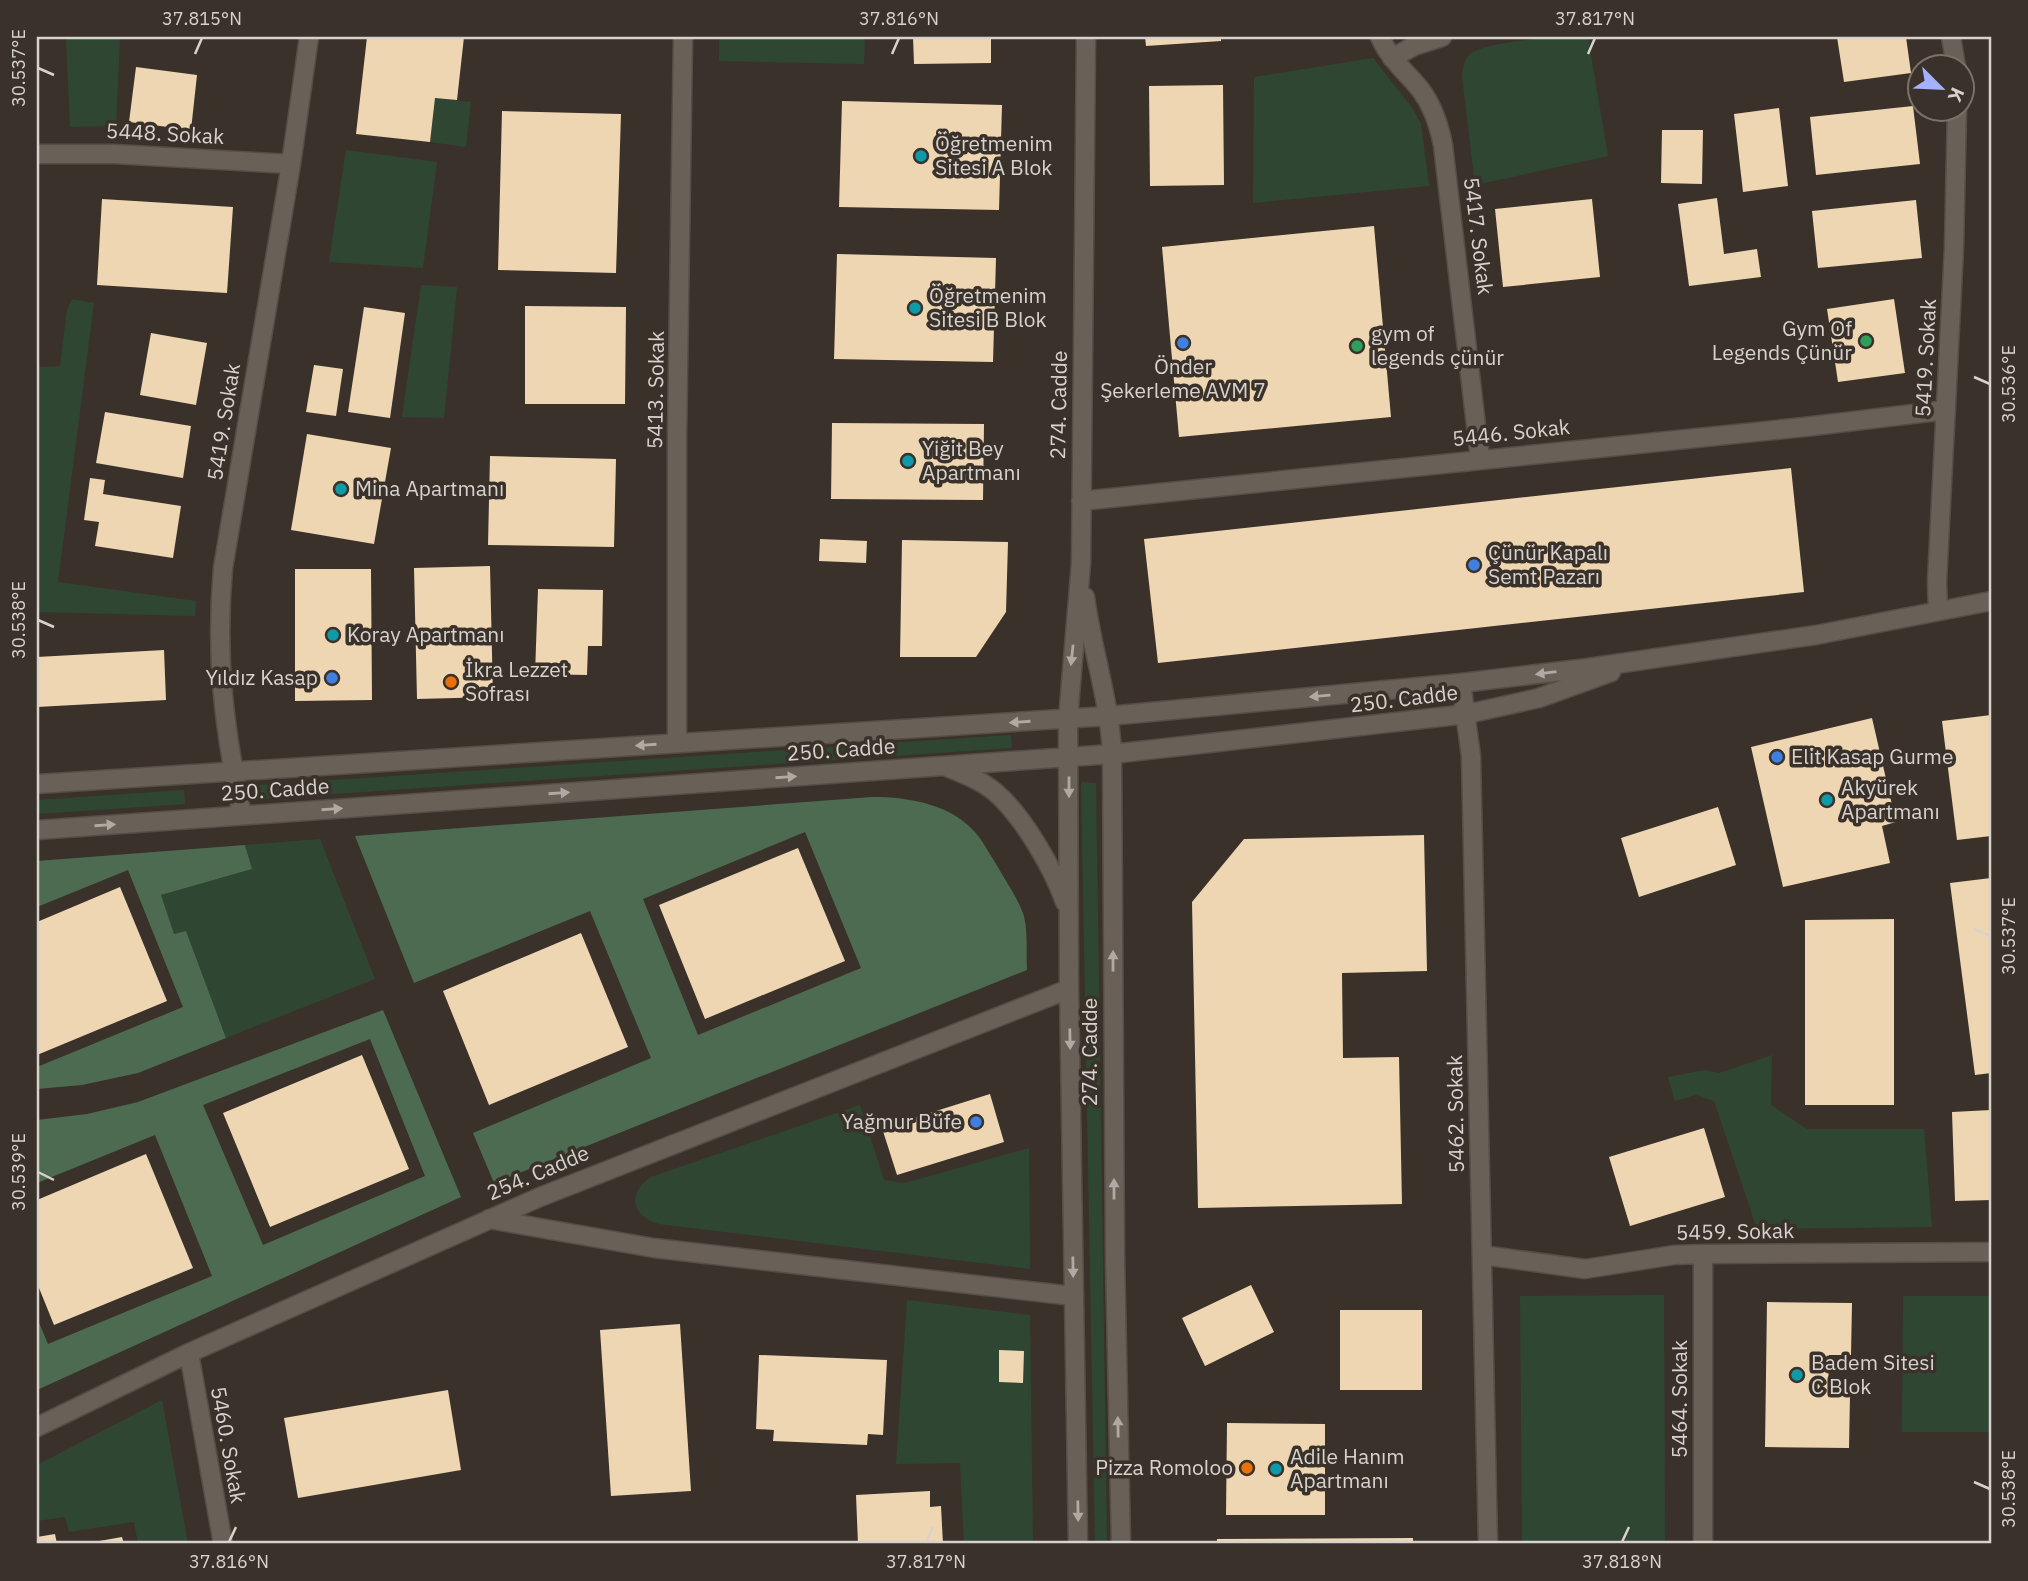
<svg xmlns="http://www.w3.org/2000/svg" width="2028" height="1581" font-family="'IBM Plex Sans',sans-serif">
	<rect width="100%" height="100%" fill="#3a322a"/>
	<path fill="#2f4732" d="M66 37H120L116 126 70 127Z
		M719 37H865L864 64 719 61Z
		M1544 37H1588L1608 156 1475 185 1462 76C1463 66 1464 58 1473 52 1490 43 1525 41 1544 37Z
		M1373 58 1413 109 1421 124 1429 186 1253 203 1254 77Z
		M435 98 471 102 466 147 430 142Z
		M346 150 437 162 423 268 329 262Z
		M421 285 457 287 444 418 402 417Z
		M72 299 94 303 58 582 196 601 195 616 37 612V367L60 366 67 309Z
		M1011 735 1012 748 259 799 258 785Z
		M1081 782 1096 783 1107 1544H1095Z
		M184 790 185 804 37 814V800Z
		M320 839 375 979 226 1038 186 931 174 934 161 895 252 869 245 845Z
		M1772 1055 1771 1105 1807 1129H1924L1932 1227 1757 1229 1714 1101 1696 1095 1675 1101 1668 1077 1705 1070 1719 1073Z
		M860 1105 884 1180 905 1183 1029 1148 1030 1269 659 1224C631 1216 627 1193 651 1177Z
		M1664 1295 1665 1544H1522L1520 1296Z
		M1903 1296H1991V1432H1902Z
		M907 1300 1030 1315 1033 1544H964L960 1463 896 1464Z
		M162 1400 188 1544H138L134 1522 69 1532 65 1517 37 1521V1465Z"/>
	<path fill="#4d6b50" fill-rule="evenodd" d="M872 797C909 797 954 804 979 837 985 845 990 855 996 864 1005 880 1018 898 1024 916 1028 933 1026 952 1027 970L494 1183 473 1133 651 1058 590 911 414 983 355 836ZM805 832 861 968 698 1035 643 899Z
		M245 845 252 869 161 895 174 934 186 931 226 1038 138 1073 82 1085 37 1089V1067L183 1007 128 870 37 907V861Z
		M383 1010 461 1197 37 1390V1318L48 1344 212 1276 155 1135 37 1183V1120L87 1114 138 1102ZM370 1039 425 1176 263 1245 203 1105Z"/>
	<path fill="#eed6b2" d="M367 37H464L457 100 435 98 430 142 356 134Z
		M913 37H991V63L914 64Z
		M1145 37H1221V41L1146 46Z
		M1837 37H1906L1911 73 1844 82Z
		M136 67 197 75 191 130 129 122Z
		M1223 85 1224 185 1150 186 1149 86Z
		M842 101 1002 105 999 210 839 207Z
		M1913 106 1920 164 1816 175 1810 117Z
		M1779 108 1788 186 1743 192 1734 114Z
		M502 111 621 114 616 273 498 270Z
		M1662 130H1703L1702 184 1661 183Z
		M1717 198 1724 254 1757 249 1761 277 1689 286 1678 204Z
		M102 199 233 207 227 293 97 285Z
		M1592 199 1600 277 1503 287 1495 209Z
		M1916 200 1922 258 1818 268 1812 211Z
		M1374 226 1391 417 1179 437 1162 247Z
		M837 254 996 258 993 362 834 359Z
		M1894 299 1905 373 1838 382 1827 309Z
		M525 306 626 307 625 404H525Z
		M364 307 405 313 390 418 348 412Z
		M151 333 207 343 196 405 140 395Z
		M314 365 343 369 336 416 306 412Z
		M105 412 191 426 183 478 96 463Z
		M832 423 984 424 983 500 831 499Z
		M307 434 391 448 374 544 291 530Z
		M490 456 616 459 614 547 488 545Z
		M1791 468 1804 592 1158 663 1144 539Z
		M90 478 105 480 103 494 181 506 173 558 95 546 99 522 84 520Z
		M820 539 867 541 866 563 819 561Z
		M902 540 1008 542 1006 612 976 657H900Z
		M490 566 493 697 417 699 414 568Z
		M295 569H371L372 700 295 701Z
		M538 589 603 590 602 646H588L587 675 535 674Z
		M164 650 166 700 37 707V657Z
		M1991 715V836L1957 840 1942 721Z
		M1872 718 1896 822 1882 826 1890 863 1783 887 1751 747Z
		M1718 807 1736 865 1639 897 1621 838Z
		M1424 835 1427 971 1342 973 1343 1058 1399 1057 1402 1204 1198 1208 1192 902 1244 839Z
		M798 848 845 961 705 1019 659 905Z
		M1991 878V1073L1975 1075 1950 883Z
		M120 887 167 1001 37 1055V922Z
		M1894 919V1105H1805V920Z
		M581 933 628 1047 489 1105 443 991Z
		M362 1055 409 1169 270 1227 223 1113Z
		M990 1094 1004 1142 897 1175 882 1128Z
		M1991 1110V1200L1955 1201 1952 1112Z
		M1704 1128 1725 1197 1630 1226 1609 1157Z
		M146 1154 193 1268 54 1325 37 1283V1200Z
		M1251 1285 1274 1332 1205 1366 1182 1318Z
		M1767 1302 1852 1303 1851 1355H1829L1828 1395H1850L1849 1448 1765 1447Z
		M1340 1310H1422V1390H1340Z
		M680 1324 691 1491 611 1496 600 1330Z
		M999 1350 1024 1351 1023 1383 999 1382Z
		M759 1355 887 1360 883 1435 868 1434 867 1445 773 1441 774 1430 756 1429Z
		M448 1390 461 1470 298 1498 284 1418Z
		M1227 1423 1325 1424V1515H1226Z
		M930 1491V1507L941 1506 943 1544H858L856 1495Z
		M55 1534 57 1544H37V1537Z
		M122 1537 124 1544H88V1543Z
		M1413 1538V1544H1217V1539Z"/>
	<g fill="none" stroke-linecap="round" stroke-linejoin="round">
		<g stroke="#544e47" stroke-width="21">
			<path id="minor" d="M1380 37C1389 58 1406 72 1420 89 1433 106 1439 125 1443 145L1480 459
				M1951 37 1956 66
				M1392 58 1414 46 1442 37
				M37 154H114L291 164
				M1081 501 1804 427 1946 410
				M1085 597C1092 650 1110 702 1112 754L1115 1257 1121 1544
				M1938 611 1937 581 1954 248 1957 108
				M1461 683 1471 756 1488 1544
				M677 743V437L683 37
				M947 767C964 774 982 781 995 792 1023 816 1053 868 1065 902
				M37 784 1108 716 1461 683 1588 668 1816 635 1991 601
				M242 815C224 727 215 658 223 568L291 164 309 37
				M37 830 1112 754 1467 714 1539 698 1611 672
				M489 1219 654 1248 1073 1296
				M1482 1255 1585 1269 1674 1255 1703 1254 1991 1252
				M189 1353 223 1544
				M37 1427 189 1353 540 1197 1069 989
				M1078 1544 1069 989 1068 719 1081 563 1086 37
				M1703 1544V1254"/>
		</g>
		<use href="#minor" stroke="#696158" stroke-width="18"/>
	</g>
	<defs><path id="oneway-solid" d="M-6-.8H1V-3.2L6.5 0L1 3.2V.8H-6Z" transform="scale(1.75)"/></defs>
	<g fill="#b0aaa4">
		<use href="#oneway-solid" transform="translate(1072 655) rotate(96)"/>
		<use href="#oneway-solid" transform="translate(1546 673) rotate(173)"/>
		<use href="#oneway-solid" transform="translate(1320 696) rotate(175)"/>
		<use href="#oneway-solid" transform="translate(1020 722) rotate(176)"/>
		<use href="#oneway-solid" transform="translate(646 745) rotate(176)"/>
		<use href="#oneway-solid" transform="translate(786 777) rotate(-4)"/>
		<use href="#oneway-solid" transform="translate(1069 787) rotate(90)"/>
		<use href="#oneway-solid" transform="translate(559 793) rotate(-4)"/>
		<use href="#oneway-solid" transform="translate(332 809) rotate(-4)"/>
		<use href="#oneway-solid" transform="translate(105 825) rotate(-4)"/>
		<use href="#oneway-solid" transform="translate(1113 961) rotate(-90)"/>
		<use href="#oneway-solid" transform="translate(1070 1039) rotate(89)"/>
		<use href="#oneway-solid" transform="translate(1114 1189) rotate(-90)"/>
		<use href="#oneway-solid" transform="translate(1073 1267) rotate(89)"/>
		<use href="#oneway-solid" transform="translate(1118 1427) rotate(-91)"/>
		<use href="#oneway-solid" transform="translate(1078 1511) rotate(89)"/>
	</g>
	<path fill="none" stroke="#d7d2cd" stroke-width="2.5" d="M195 54 202 38M892 54 899 38M1588 54 1595 38M38 68 54 75M1974 377 1990 384M38 620 54 627M1974 929 1990 936M38 1172 54 1180M1974 1482 1990 1489M229 1542 236 1527M926 1542 933 1527M1622 1542 1629 1527"/>
	<g fill="#0f9aa8" stroke="#3a322a" stroke-width="2.5">
		<circle cx="921" cy="156" r="7"/>
		<circle cx="915" cy="308" r="7"/>
		<circle cx="908" cy="461" r="7"/>
		<circle cx="341" cy="489" r="7"/>
		<circle cx="333" cy="635" r="7"/>
		<circle cx="1827" cy="800" r="7"/>
		<circle cx="1797" cy="1375" r="7"/>
		<circle cx="1276" cy="1469" r="7"/>
	</g>
	<g fill="#2e9e5b" stroke="#3a322a" stroke-width="2.5">
		<circle cx="1866" cy="341" r="7"/>
		<circle cx="1357" cy="346" r="7"/>
	</g>
	<g fill="#3f7fe0" stroke="#3a322a" stroke-width="2.5">
		<circle cx="1183" cy="343" r="7"/>
		<circle cx="1474" cy="565" r="7"/>
		<circle cx="332" cy="678" r="7"/>
		<circle cx="1777" cy="757" r="7"/>
		<circle cx="976" cy="1122" r="7"/>
	</g>
	<g fill="#e8710a" stroke="#3a322a" stroke-width="2.5">
		<circle cx="451" cy="682" r="7"/>
		<circle cx="1247" cy="1468" r="7"/>
	</g>
	<g text-anchor="middle" stroke-width="7" stroke-linejoin="round" paint-order="stroke">
		<g font-size="21" fill="#d7d2cd" stroke="#3a322a">
			<text transform="translate(165 134) rotate(3)" y="7">5448. Sokak</text>
			<text transform="translate(1478 236) rotate(83)" y="7">5417. Sokak</text>
			<text transform="translate(1926 358) rotate(-87)" y="7">5419. Sokak</text>
			<text transform="translate(656 390) rotate(-89)" y="7">5413. Sokak</text>
			<text transform="translate(1059 405) rotate(-89)" y="7">274. Cadde</text>
			<text transform="translate(224 422) rotate(-81)" y="7">5419. Sokak</text>
			<text transform="translate(1511 433) rotate(-6)" y="7">5446. Sokak</text>
			<text transform="translate(1404 699) rotate(-7)" y="7">250. Cadde</text>
			<text transform="translate(841 750) rotate(-4)" y="7">250. Cadde</text>
			<text transform="translate(275 790) rotate(-4)" y="7">250. Cadde</text>
			<text transform="translate(1090 1052) rotate(-90)" y="7">274. Cadde</text>
			<text transform="translate(1456 1114) rotate(-91)" y="7">5462. Sokak</text>
			<text transform="translate(538 1173) rotate(-23)" y="7">254. Cadde</text>
			<text transform="translate(1735 1232) rotate(-1)" y="7">5459. Sokak</text>
			<text transform="translate(1680 1399) rotate(-90)" y="7">5464. Sokak</text>
			<text transform="translate(228 1445) rotate(80)" y="7">5460. Sokak</text>
		</g>
		<g font-size="21" fill="#d7d2cd" stroke="#3a322a" text-anchor="start">
			<text x="935" y="151">Öğretmenim<tspan x="935" dy="24">Sitesi A Blok</tspan></text>
			<text x="929" y="303">Öğretmenim<tspan x="929" dy="24">Sitesi B Blok</tspan></text>
			<text x="1852" y="336" text-anchor="end">Gym Of<tspan x="1852" dy="24">Legends Çünür</tspan></text>
			<text x="1371" y="341">gym of<tspan x="1371" dy="24">legends çünür</tspan></text>
			<text x="1183" y="374" text-anchor="middle">Önder<tspan x="1183" dy="24">Şekerleme AVM 7</tspan></text>
			<text x="922" y="456">Yiğit Bey<tspan x="922" dy="24">Apartmanı</tspan></text>
			<text x="355" y="496">Mina Apartmanı</text>
			<text x="1488" y="560">Çünür Kapalı<tspan x="1488" dy="24">Semt Pazarı</tspan></text>
			<text x="347" y="642">Koray Apartmanı</text>
			<text x="465" y="677">İkra Lezzet<tspan x="465" dy="24">Sofrası</tspan></text>
			<text x="318" y="685" text-anchor="end">Yıldız Kasap</text>
			<text x="1791" y="764">Elit Kasap Gurme</text>
			<text x="1841" y="795">Akyürek<tspan x="1841" dy="24">Apartmanı</tspan></text>
			<text x="962" y="1129" text-anchor="end">Yağmur Büfe</text>
			<text x="1811" y="1370">Badem Sitesi<tspan x="1811" dy="24">C Blok</tspan></text>
			<text x="1290" y="1464">Adile Hanım<tspan x="1290" dy="24">Apartmanı</tspan></text>
			<text x="1233" y="1475" text-anchor="end">Pizza Romoloo</text>
		</g>
	</g>
	<rect width="2028" height="1581" fill="none" stroke="#3a322a" stroke-width="77"/>
	<g transform="translate(1941 88) rotate(114)"><circle r="33" fill="#3a322a" stroke="#79726b" stroke-width="2"/>
	<path d="M0-5L12 26L0 18L-12 26Z" fill="#a5b1fc"/>
	<text y="-10" font-size="19" font-weight="bold" text-anchor="middle" fill="#d7d2cd">K</text>
	</g>
	<rect x="38" y="38" width="1952" height="1504" fill="none" stroke="#d7d2cd" stroke-width="2.5"/>
	<g font-size="18" text-anchor="middle" fill="#d7d2cd">
		<text x="202" y="25">37.815°N</text>
		<text x="899" y="25">37.816°N</text>
		<text x="1595" y="25">37.817°N</text>
		<text transform="translate(19 68) rotate(-90)" y="6">30.537°E</text>
		<text transform="translate(2009 384) rotate(-90)" y="6">30.536°E</text>
		<text transform="translate(19 620) rotate(-90)" y="6">30.538°E</text>
		<text transform="translate(2009 936) rotate(-90)" y="6">30.537°E</text>
		<text transform="translate(19 1172) rotate(-90)" y="6">30.539°E</text>
		<text transform="translate(2009 1489) rotate(-90)" y="6">30.538°E</text>
		<text x="229" y="1568">37.816°N</text>
		<text x="926" y="1568">37.817°N</text>
		<text x="1622" y="1568">37.818°N</text>
	</g>
</svg>
